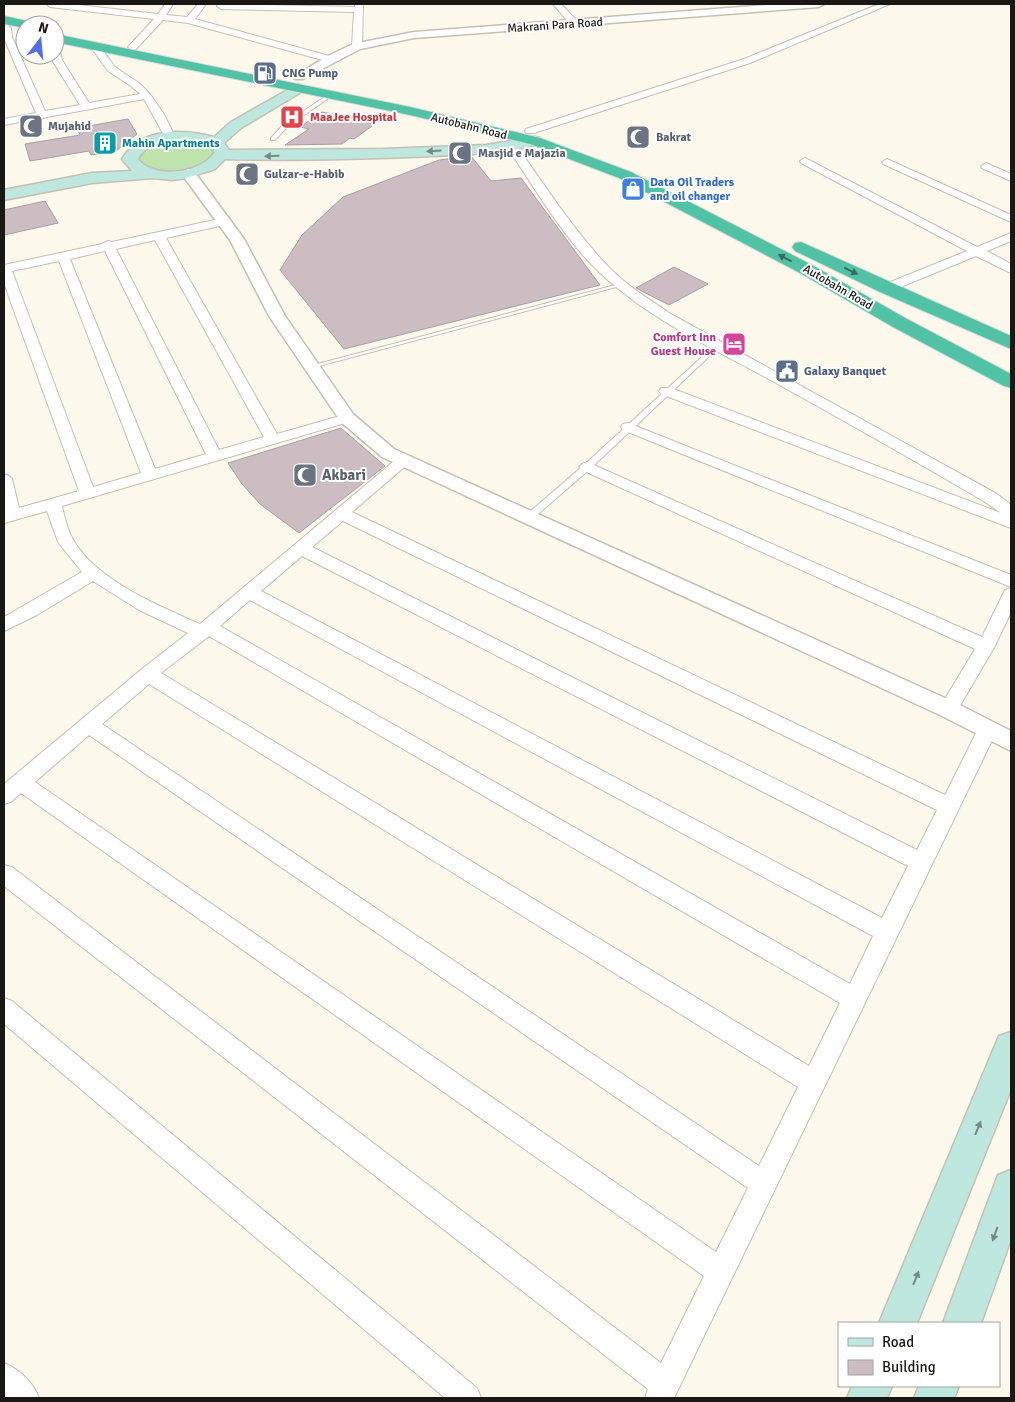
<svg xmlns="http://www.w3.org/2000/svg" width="1015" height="1402" font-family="Signika,sans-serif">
	<rect width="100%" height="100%" fill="#fcf8eb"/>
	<path fill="#bee3ac" d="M177 141 202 142 217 150 208 167 159 174 138 163 139 157 153 147Z"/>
	<path fill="#ccbdc2" stroke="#ab9da2" d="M322 112 376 123 354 139 350 138 342 144 285 145 309 129 300 127Z
		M128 119 137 134 116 151 91 155 89 151 30 161 25 144 80 135 77 128Z
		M471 156 491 181 521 178 600 285 344 349 280 270 302 235 343 197 439 160Z
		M45 201 58 223 4 235V210Z
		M674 267 708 284 669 305 636 288Z
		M341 428 385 466 299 533 260 504 242 484 228 463Z"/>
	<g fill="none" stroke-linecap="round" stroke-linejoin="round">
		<g stroke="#c3c0b4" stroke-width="2">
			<path id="service" d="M329 94 333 95 287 127 275 140H271V138L283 125Z
				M619 284 624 285 315 367H311L310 366Z
				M717 344 719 345V347L590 469 531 520H525L524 518 525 516 584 465 715 345Z"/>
		</g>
		<g stroke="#c3c0b4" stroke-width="2">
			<path id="minor" d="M46 4H70L158 14 165 4H173L166 15 187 17 198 4H206L195 19 333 57 335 59 330 62 188 23 163 20 136 49 133 50 128 47 154 19 50 7Z
				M220 4 355 7V4H363L362 46 357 49 352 46 354 12 221 9 217 6Z
				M553 4H561L578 22V26H572Z
				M879 4H890L750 63 534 133H526L525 131 526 129 744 59Z
				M7 25 11 28 12 37 45 111 80 105 52 60 51 55H55V48L60 51 62 60 89 103 140 94 131 86 108 71 90 46 95 43 98 44 115 67 139 83 150 94 165 116 175 137 174 139H166L144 99 4 125V119L36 113 4 38V26Z
				M512 144 516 145C544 184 570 225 603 261 621 282 646 297 669 313L997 494 1011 505V528L661 394 659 391 661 388H671L1001 513 985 502C912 459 839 418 765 377 706 345 644 316 596 269 563 237 533 185 507 147Z
				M805 158 977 247 1011 233V241L987 251 1011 264V273L976 256 891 291H883L881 288 883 285 967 251 801 163 800 161Z
				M887 159 1011 215V222L883 164 882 162Z
				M986 163 1011 174V181L982 168 981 166Z
				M224 218 230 222 228 224 166 238 277 434 347 414 352 415 354 418 352 421 62 506C65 519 68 532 75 543 99 581 159 606 200 624L399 457H409L412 460 409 463 352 512 945 795 980 725 987 722 994 725 997 730 674 1398H645L648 1389 4 886V865L12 867 661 1363 704 1276 21 793 11 802 4 804V784L142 669 188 633 139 610 93 581 37 615 4 631V617L82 572 58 542 47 511 4 523V474L9 476 12 479 19 508 79 491 4 283V265L102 244 108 241 112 242ZM155 240 264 437 219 450 116 249ZM105 251 206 454 155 469 70 259ZM59 261 141 473 93 487 12 271ZM343 521 937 810 917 850 312 547ZM302 556 908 866 882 918 261 591ZM250 600 873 936 850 984 220 626ZM209 636 840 1003 809 1066 161 673ZM149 684 798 1087 759 1166 102 724ZM89 735 748 1188 716 1252 35 782Z
				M628 423 1011 575V587L623 430 621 427 623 424Z
				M587 462 982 637 1005 590 1011 588V612L995 646 955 714 948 716 941 714 939 709 975 649 582 470 579 467 582 464Z
				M4 998 12 1001 477 1388 481 1398H445L4 1024Z
				M4 1363C19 1369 34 1383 39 1398H5Z"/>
		</g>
		<g stroke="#c3c0b4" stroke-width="3">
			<path id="tertiary" d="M782 4H824L819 7 414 38 360 49 303 79H295L293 77 326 57 353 44 414 32Z
				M188 169 193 170 244 239 285 316 353 414 394 449 956 703 1011 731V751L940 715 382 457 341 422 269 316 230 240 181 173Z"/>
		</g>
		<g stroke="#c3c0b4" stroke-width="3">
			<path id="secondary" d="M298 84 305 88 303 91 241 128 224 143 229 150 383 149 486 145 535 137 540 138 542 141 540 144C504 154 468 154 431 156 362 159 294 161 225 159L215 169 186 178 172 180 153 178 92 183 4 200V190L92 173 132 171 122 159C141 127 183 129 214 137L231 122ZM179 140 200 143 214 149V153C200 174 153 179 138 159 146 144 164 142 179 140Z
				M1011 1032V1089L917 1323H879L999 1036Z
				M1011 1170V1239L981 1323H943L998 1175Z
				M852 1386H892L887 1398H847Z
				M919 1386H959L954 1398H914Z"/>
		</g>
		<g stroke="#dadad9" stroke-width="2">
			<path id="trunk" d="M4 16 32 22 33 25H25V28L4 24Z
				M55 34 410 107 540 138 631 172 812 265 907 319 1011 374V388L1004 386 893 327 800 273 619 178 530 144 410 115 55 42Z
				M801 242 1011 336V349L880 292 795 251 792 247 795 243Z"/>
		</g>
		<use href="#service" fill="#fff" fill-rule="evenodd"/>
		<use href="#minor" fill="#fff" fill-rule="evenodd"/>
		<use href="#tertiary" fill="#fff" fill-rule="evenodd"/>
		<use href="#secondary" fill="#bee8dd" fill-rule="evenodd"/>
		<use href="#trunk" fill="#52c2a4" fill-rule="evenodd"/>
	</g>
	<defs><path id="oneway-solid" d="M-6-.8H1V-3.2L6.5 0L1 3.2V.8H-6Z" transform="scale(1.25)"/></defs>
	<g fill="#748a83">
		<use href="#oneway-solid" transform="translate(434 151) rotate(177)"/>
		<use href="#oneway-solid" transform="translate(272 156) rotate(179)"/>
		<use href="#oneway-solid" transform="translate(978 1128) rotate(-68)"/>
		<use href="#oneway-solid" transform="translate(995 1234) rotate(110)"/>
		<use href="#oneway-solid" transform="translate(916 1278) rotate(-68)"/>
	</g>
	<g fill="#366d5c">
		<use href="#oneway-solid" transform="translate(785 258) rotate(-153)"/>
		<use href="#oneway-solid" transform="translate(851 271) rotate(26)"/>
	</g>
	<defs>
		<g id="fuel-square" transform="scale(1.25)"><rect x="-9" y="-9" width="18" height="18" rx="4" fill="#5c6f8a" stroke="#fff"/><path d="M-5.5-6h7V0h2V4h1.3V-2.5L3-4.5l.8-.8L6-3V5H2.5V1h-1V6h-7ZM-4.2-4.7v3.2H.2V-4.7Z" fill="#fff"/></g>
		<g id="hospital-square" transform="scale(1.25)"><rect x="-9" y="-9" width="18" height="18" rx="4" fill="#e0444e" stroke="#fff"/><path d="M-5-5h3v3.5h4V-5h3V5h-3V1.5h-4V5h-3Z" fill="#fff"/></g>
		<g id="mosque-square" transform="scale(1.25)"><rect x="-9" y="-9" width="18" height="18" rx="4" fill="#6b7280" stroke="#fff"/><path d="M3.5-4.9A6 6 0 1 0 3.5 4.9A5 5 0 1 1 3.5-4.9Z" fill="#fff"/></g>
		<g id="building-square" transform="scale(1.25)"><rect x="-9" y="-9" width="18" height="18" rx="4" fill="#0f9aa8" stroke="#fff"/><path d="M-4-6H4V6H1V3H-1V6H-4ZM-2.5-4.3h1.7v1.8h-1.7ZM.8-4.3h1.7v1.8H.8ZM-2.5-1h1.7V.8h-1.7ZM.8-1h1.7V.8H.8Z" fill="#fff"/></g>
		<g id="shop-square" transform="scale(1.25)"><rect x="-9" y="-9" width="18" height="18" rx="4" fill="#3f7fe0" stroke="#fff"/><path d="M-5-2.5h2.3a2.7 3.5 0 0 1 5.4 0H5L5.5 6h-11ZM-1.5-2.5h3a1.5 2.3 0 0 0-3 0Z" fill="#fff"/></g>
		<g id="hotel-square" transform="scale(1.25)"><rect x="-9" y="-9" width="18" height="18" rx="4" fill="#d1479c" stroke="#fff"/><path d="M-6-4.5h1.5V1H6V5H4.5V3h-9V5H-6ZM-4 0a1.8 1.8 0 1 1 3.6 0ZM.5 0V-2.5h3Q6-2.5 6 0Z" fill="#fff"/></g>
		<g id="civic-square" transform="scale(1.25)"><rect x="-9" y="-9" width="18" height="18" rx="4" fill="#5c6f8a" stroke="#fff"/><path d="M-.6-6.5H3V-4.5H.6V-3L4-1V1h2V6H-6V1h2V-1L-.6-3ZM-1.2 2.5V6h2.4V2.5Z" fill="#fff"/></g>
	</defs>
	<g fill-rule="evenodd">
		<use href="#fuel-square" x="265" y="73"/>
		<use href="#hospital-square" x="292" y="117"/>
		<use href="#mosque-square" x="31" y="126"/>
		<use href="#mosque-square" x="638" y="137"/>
		<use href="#building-square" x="105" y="143"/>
		<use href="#mosque-square" x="460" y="153"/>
		<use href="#mosque-square" x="247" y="174"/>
		<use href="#shop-square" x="633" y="189"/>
		<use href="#hotel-square" x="734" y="344"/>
		<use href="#civic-square" x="787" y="371"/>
		<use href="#mosque-square" x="305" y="475"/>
	</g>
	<g text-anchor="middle" stroke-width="4" stroke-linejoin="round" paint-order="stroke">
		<g font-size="12" fill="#1a1814" stroke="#fff">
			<text transform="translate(555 25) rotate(-4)" y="4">Makrani Para Road</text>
			<text transform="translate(469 126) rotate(14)" y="4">Autobahn Road</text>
			<text transform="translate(838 287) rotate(30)" y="4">Autobahn Road</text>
		</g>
		<g font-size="12" font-weight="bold" fill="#4e5e75" stroke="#fff" text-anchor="start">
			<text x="282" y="77">CNG Pump</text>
			<text x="804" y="375">Galaxy Banquet</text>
		</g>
		<g font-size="12" font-weight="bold" fill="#be3a42" stroke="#fff" text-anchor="start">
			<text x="310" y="121">MaaJee Hospital</text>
		</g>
		<g font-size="12" font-weight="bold" fill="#5b616d" stroke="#fff" text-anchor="start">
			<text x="48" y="130">Mujahid</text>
			<text x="656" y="141">Bakrat</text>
			<text x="478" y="157">Masjid e Majazia</text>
			<text x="264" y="178">Gulzar-e-Habib</text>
		</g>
		<g font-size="12" font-weight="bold" fill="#0d838f" stroke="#fff" text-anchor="start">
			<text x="122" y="147">Mahin Apartments</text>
		</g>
		<g font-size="12" font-weight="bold" fill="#366cbe" stroke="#fff" text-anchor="start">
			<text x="650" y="186">Data Oil Traders<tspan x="650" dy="14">and oil changer</tspan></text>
		</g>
		<g font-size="12" font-weight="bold" fill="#b23c85" stroke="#fff" text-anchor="end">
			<text x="716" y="341">Comfort Inn<tspan x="716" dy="14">Guest House</tspan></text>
		</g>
		<g font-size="15" font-weight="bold" fill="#5b616d" stroke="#fff" text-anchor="start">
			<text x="322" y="480">Akbari</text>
		</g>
	</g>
	<rect width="1015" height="1402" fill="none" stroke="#1a1814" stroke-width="10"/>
	<rect x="838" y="1322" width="162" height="65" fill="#ffffff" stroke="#a3a3a1"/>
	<rect x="848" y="1338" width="25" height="8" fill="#bee8dd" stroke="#a3a3a1"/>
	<text x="882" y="1347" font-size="15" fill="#1a1814">Road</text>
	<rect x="848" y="1360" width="25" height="15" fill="#ccbdc2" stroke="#a3a3a1"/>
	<text x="882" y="1372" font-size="15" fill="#1a1814">Building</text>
	<g transform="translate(40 40) rotate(16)"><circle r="24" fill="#ffffff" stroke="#a3a3a1"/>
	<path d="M0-4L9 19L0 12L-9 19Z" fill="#566de3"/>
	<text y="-8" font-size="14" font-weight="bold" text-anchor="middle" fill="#1a1814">N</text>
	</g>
</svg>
